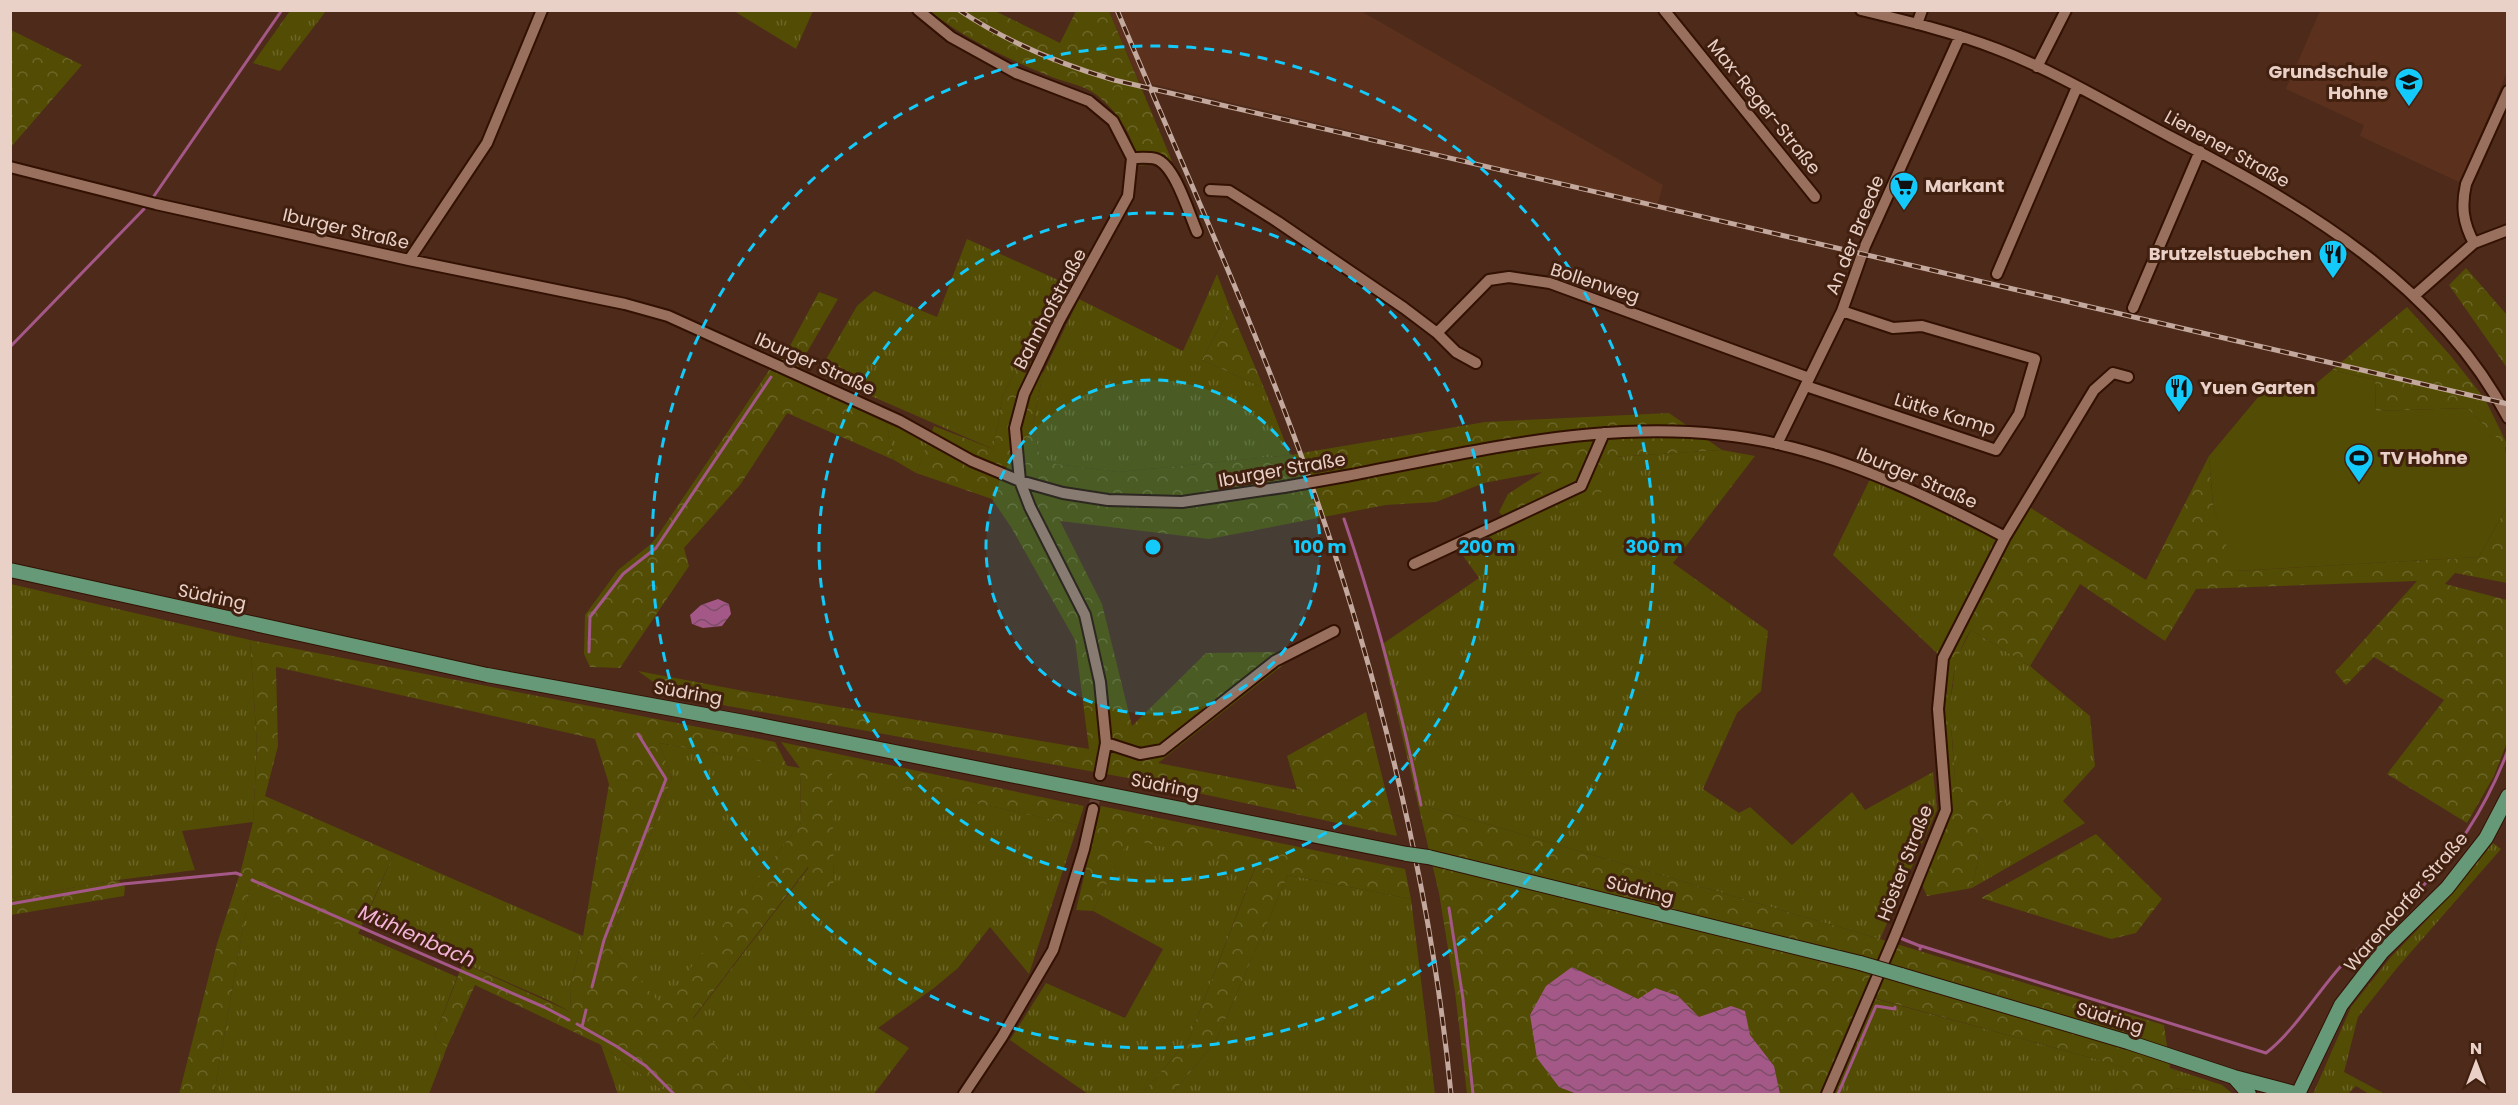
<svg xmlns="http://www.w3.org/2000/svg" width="2518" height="1105" font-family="Poppins,sans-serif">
	<defs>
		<pattern id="grass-tufts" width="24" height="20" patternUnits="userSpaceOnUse" patternTransform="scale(1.5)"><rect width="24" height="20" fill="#524c05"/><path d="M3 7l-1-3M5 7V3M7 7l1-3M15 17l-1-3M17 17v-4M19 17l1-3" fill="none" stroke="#6b6528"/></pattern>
		<pattern id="forest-crowns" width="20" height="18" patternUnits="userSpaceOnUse" patternTransform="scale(1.5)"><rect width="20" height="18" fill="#524c05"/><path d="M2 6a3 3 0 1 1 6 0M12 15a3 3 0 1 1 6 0" fill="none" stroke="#6b6528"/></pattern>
		<pattern id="water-waves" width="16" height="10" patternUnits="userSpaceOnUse" patternTransform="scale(1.5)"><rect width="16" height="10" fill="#a45887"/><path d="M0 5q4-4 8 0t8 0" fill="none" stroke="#7e4e69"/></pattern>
	</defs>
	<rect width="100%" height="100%" fill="#4e2a1a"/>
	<path fill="#5b311e" d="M1109 11H1361L1663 185 1656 210 1365 134 1139 81Z
		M2320 11H2507V72L2461 183 2360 136 2364 125 2286 89Z"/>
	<path fill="url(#grass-tufts)" d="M290 11H326L280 71 253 63Z
		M734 11H813L796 49Z
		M967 239 1067 284 1024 355 1003 395 993 449 818 373 857 306 874 291 937 317Z
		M1217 274 1230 308 1202 360 1264 388 1290 455 1118 472 1057 464 1040 458 1033 425 1043 373 1079 299 1183 351Z
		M886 420 928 443 916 473 894 460Z
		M1722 450 1755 456 1673 563 1768 631 1761 691 1737 713 1703 789 1739 813 1750 807 1792 845 1852 792 1865 810 1933 772 1937 810 1880 939 1418 804 1381 645 1479 578 1459 550 1511 525 1614 457Z
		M1872 475 2002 538 1942 658 1833 555Z
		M11 584 250 640 257 745 253 822 182 831 195 870 118 880 11 898Z
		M1971 630 2030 666 2090 716 2095 766 2063 801 2085 823 1972 888 1983 837 1955 780 1950 707 1956 659Z
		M659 743 800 768 801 822 662 1007 609 944 672 778Z
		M831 772 1078 825 1029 974 990 927 958 968 934 988 878 1028 909 1048 874 1094H756L693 1019 809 867 834 896Z
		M1129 838 1255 867 1189 1039 1142 1094H1088L1010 1040 1046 983 1125 1018 1163 949 1093 911Z
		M2493 843 2501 849 2397 968 2358 1017 2344 1072 2385 1094H2369L2356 1086 2348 1094H2313L2351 1007 2390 958 2450 896Z
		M394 853 583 936 570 987 571 1012 546 999 365 920Z
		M1288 875 1411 899 1435 1094H1172L1216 1041Z
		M250 886 457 977 434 1038 447 1047 429 1094H214Z
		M1872 998 2125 1067 2115 1094H1832Z
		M601 1045 668 1094H618Z
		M2170 1068 2222 1085 2233 1094H2169L2174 1088 2199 1091Z"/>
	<path fill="url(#forest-crowns)" d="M929 11H995L1060 43 1076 11H1109L1172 161 1139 166C1134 138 1120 114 1098 96 1085 85 1062 82 1047 75 1005 58 965 38 929 11Z
		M11 30 82 65 11 147Z
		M2466 268 2507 315V368L2449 285Z
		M819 292 838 299 792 378 886 420 894 460 787 413 740 485 684 548 689 566 620 668 590 667 584 654 585 615 618 570 651 544 656 538 770 369 785 355Z
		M2407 307 2450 355 2485 399 2507 444V449L2467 408 2376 411 2375 380 2332 370Z
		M1230 308 1264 388 1202 360Z
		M1024 355 1043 373 1033 425 1040 458 1057 464 1118 472 1290 455 1485 422 1669 413 1722 450 1614 457 1604 491 1511 525 1499 512 1508 494 1542 472 1484 483 1436 502 1386 505 1209 539 1060 521 1102 604 1132 726 1206 653 1274 652 1288 661 1158 763 1297 790 1287 756 1366 712 1397 836 1128 778 673 696 638 671 744 691 1089 749 1075 640 1011 527 992 499 916 473 934 426 993 449 1003 395Z
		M2209 456 2213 505 2236 571 2479 557 2507 506V583L2455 573 2445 584 2507 600V742L2494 776 2467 823 2387 774 2444 700 2374 657 2346 685 2335 672 2417 581 2196 589 2165 641 2080 584 2030 666 1971 630C1942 674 1952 730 1955 780L2012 806 1983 837 1972 888 1927 896 1922 885 1951 811 1943 708 1948 658 2026 505 2146 580Z
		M250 640 775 742 787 766 659 743 672 778 609 944 662 1006 801 822 800 768 781 742 1084 806 1078 825 832 773 834 897 808 867 693 1018 756 1094H668L601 1045 475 985 447 1047 434 1038 463 963 571 1012 570 987 583 936 609 784 595 739 276 667 278 746 265 796 394 853 358 934 250 887 214 1094H179L217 944 241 870 253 822 257 745Z
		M1418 804 1880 939 2164 1025 2170 1068 2201 1091 2174 1088 2169 1094H2115L2124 1067 1863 995 1823 1094H1467L1455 992 1439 893Z
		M1101 806 1405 869 1411 899 1288 875 1216 1041 1172 1094H1142L1189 1039 1255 868 1129 839 1093 911 1076 910Z
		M2096 834 2162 899 2136 933 2111 939 1981 898Z
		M118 880 125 887 124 896 11 915V898Z"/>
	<path fill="#524c05" d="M2332 370 2375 380 2376 411 2467 408 2505 446 2507 460V506L2479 557 2235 571 2213 505 2209 456 2269 384 2305 393Z"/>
	<path fill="url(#water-waves)" d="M718 599 729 604 731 614 722 626 703 628 692 624 690 615 701 605Z
		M1572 967 1638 999 1655 988 1678 996 1699 1017 1731 1006 1745 1011 1750 1035 1774 1066 1780 1094H1577L1559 1087 1537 1058 1530 1015 1546 986Z"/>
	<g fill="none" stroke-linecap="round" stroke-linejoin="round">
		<path stroke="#a45887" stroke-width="3" d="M154 196 282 10
			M10 347 144 209
			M1344 519C1376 613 1401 708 1421 805
			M589 652 590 617 623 574 656 548 771 377
			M252 880 544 1007 569 1020
			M10 904 123 884 236 873 241 875
			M1449 908 1463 999 1473 1094
			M1900 938 1920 946
			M1920 949 1921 946 2266 1053C2295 1030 2316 994 2341 966 2366 939 2394 915 2420 889 2460 849 2488 803 2508 750
			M592 987 604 940 666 779 638 734
			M577 1024 616 1046 646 1066 674 1094
			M582 1027 586 1010
			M1838 1094 1876 1006 1895 1009V1007"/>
		<path stroke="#654334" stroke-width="10" stroke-dasharray="10 5" stroke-linecap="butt" d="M1093 809 1100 775"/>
		<g stroke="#321103" stroke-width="14">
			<path id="minor" d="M918 10 951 37 1016 73 1089 101 1113 121 1132 158 1128 196 1059 321 1024 394 1015 428 1020 481 1030 507 1085 615 1100 682 1106 743 1100 775
				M1664 10 1815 197
				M1861 10C1907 21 1953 32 1997 49 2057 72 2114 107 2171 137 2302 205 2437 283 2508 418
				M1917 24 1922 10
				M2037 67 2066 10
				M1132 158C1139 158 1149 157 1156 159 1175 165 1189 214 1197 232
				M10 167 156 204 409 260 625 304 668 316 900 421 972 461 1020 481 1063 493 1108 500 1182 502 1284 487
				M1210 190 1229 191 1278 222 1404 308 1437 333 1489 280 1509 277 1550 283 1809 378
				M2474 243C2463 223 2461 206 2466 184L2508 91
				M409 260 487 143 542 10
				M1997 274 2077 87
				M2415 295 2474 243 2508 230
				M2133 308 2200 151
				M1437 333 1456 352 1476 363
				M1806 386 1996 450 2019 414 2035 359 1922 326 1893 328 1842 311
				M1777 444 1842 311 1865 246 1960 36
				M1346 476C1488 449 1634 411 1778 444 1858 462 1933 499 2005 537
				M1414 564 1581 486 1604 433
				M1106 743 1140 754 1162 750 1275 661 1334 631
				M964 1094 1002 1037 1053 950 1084 849 1093 809
				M1827 1094 1894 938 1946 810 1938 709 1943 658 2005 537 2094 390 2113 373 2128 377"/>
		</g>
		<g stroke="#321103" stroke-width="16">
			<path id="major" d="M10 570 487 675 744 722 1407 854
				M1428 857 1860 963
				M1901 975 2128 1042 2234 1077 2298 1094 2341 1005 2382 952 2447 888 2486 838 2508 796
				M2234 1077 2249 1094"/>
		</g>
		<use href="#minor" stroke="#99705e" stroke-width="10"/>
		<use href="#major" stroke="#659977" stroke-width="14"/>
		<g stroke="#c3a89d" stroke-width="5">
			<path id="rail" d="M959 10C1007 42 1059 64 1114 80L2508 404
				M1117 10C1179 158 1246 304 1301 455 1375 661 1430 876 1451 1094"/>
		</g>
		<use href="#rail" stroke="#422010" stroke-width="3" stroke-dasharray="9" stroke-linecap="butt"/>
		<g stroke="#321103" stroke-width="14" stroke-linecap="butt">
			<path id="minor-bridge" d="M1284 487 1346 476"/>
		</g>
		<g stroke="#321103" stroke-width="16" stroke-linecap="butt">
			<path id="major-bridge" d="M1407 854 1428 857
				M1860 963 1901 975"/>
		</g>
		<use href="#minor-bridge" stroke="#99705e" stroke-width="10"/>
		<use href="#major-bridge" stroke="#659977" stroke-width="14"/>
	</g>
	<circle cx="1153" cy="547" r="167" fill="#13cafb" fill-opacity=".12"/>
	<g fill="none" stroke="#13cafb" stroke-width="3" stroke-dasharray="10 8">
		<circle cx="1153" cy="547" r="167"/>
		<circle cx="1153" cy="547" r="334"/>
		<circle cx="1153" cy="547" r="501"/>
	</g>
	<defs>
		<g id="school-pin" transform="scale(1.5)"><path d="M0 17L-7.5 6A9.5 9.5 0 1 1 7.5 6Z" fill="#13cafb" stroke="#422010"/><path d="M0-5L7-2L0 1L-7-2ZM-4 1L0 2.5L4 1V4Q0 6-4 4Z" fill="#111"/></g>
		<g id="supermarket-pin" transform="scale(1.5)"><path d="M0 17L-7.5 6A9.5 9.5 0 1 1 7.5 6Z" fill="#13cafb" stroke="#422010"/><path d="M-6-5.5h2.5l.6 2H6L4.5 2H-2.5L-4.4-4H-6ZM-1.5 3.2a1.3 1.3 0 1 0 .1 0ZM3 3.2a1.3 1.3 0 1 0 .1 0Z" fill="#111"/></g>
		<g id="restaurant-pin" transform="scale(1.5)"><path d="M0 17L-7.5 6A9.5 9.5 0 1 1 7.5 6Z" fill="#13cafb" stroke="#422010"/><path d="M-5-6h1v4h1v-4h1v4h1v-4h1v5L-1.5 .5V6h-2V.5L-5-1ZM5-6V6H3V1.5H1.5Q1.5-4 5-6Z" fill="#111"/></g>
		<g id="stadium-pin" transform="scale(1.5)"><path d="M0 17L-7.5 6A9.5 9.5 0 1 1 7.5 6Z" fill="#13cafb" stroke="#422010"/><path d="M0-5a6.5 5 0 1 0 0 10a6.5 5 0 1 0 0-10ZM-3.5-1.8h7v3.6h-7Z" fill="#111"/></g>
	</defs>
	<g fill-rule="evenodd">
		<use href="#school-pin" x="2409" y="82"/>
		<use href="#supermarket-pin" x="1904" y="186"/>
		<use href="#restaurant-pin" x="2333" y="254"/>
		<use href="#restaurant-pin" x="2179" y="388"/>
		<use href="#stadium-pin" x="2359" y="458"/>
	</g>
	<g text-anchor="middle" stroke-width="6" stroke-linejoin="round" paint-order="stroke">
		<g font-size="18" font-weight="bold" fill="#e9d1c8" stroke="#422010" text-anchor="start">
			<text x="2388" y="78" text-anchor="end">Grundschule<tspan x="2388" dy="21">Hohne</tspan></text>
			<text x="1925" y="192">Markant</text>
			<text x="2312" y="260" text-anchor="end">Brutzelstuebchen</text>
			<text x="2200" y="394">Yuen Garten</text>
			<text x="2380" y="464">TV Hohne</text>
		</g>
		<g font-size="18" fill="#e9d1c8" stroke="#422010">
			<text transform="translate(1764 107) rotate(51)" y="6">Max-Reger-Straße</text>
			<text transform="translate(2227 149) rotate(29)" y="6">Lienener Straße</text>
			<text transform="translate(346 229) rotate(13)" y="6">Iburger Straße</text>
			<text transform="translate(1855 235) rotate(-68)" y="6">An der Breede</text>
			<text transform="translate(1595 283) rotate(18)" y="6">Bollenweg</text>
			<text transform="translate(1050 309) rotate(-62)" y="6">Bahnhofstraße</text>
			<text transform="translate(815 364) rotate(24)" y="6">Iburger Straße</text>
			<text transform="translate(1945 414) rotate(17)" y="6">Lütke Kamp</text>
			<text transform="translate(1282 470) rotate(-10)" y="6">Iburger Straße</text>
			<text transform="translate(1917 478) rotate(23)" y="6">Iburger Straße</text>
			<text transform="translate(212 597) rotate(12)" y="6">Südring</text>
			<text transform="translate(688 693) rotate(10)" y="6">Südring</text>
			<text transform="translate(1165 786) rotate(11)" y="6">Südring</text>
			<text transform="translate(1905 863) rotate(-69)" y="6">Höster Straße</text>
			<text transform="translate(1640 890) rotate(14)" y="6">Südring</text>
			<text transform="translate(2406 902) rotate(-49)" y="6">Warendorfer Straße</text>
			<text transform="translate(2110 1018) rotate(17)" y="6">Südring</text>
		</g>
		<g font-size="20" font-style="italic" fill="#f5b5da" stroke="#422010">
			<text transform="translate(417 936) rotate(24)" y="7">Mühlenbach</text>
		</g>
	</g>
	<circle cx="1153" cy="547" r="9" fill="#13cafb" stroke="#422010" stroke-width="3"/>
	<g font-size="18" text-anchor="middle" font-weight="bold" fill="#13cafb" stroke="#422010" stroke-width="6" stroke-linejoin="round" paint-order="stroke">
		<text x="1320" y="553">100 m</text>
		<text x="1487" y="553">200 m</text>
		<text x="1654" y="553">300 m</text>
	</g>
	<rect width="2518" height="1105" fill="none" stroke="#e9d1c8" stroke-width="24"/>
	<g transform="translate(2476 1063)" stroke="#422010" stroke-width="4.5" paint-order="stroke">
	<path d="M0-4.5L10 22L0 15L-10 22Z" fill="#e9d1c8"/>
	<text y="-9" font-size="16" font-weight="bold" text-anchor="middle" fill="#e9d1c8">N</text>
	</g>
</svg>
